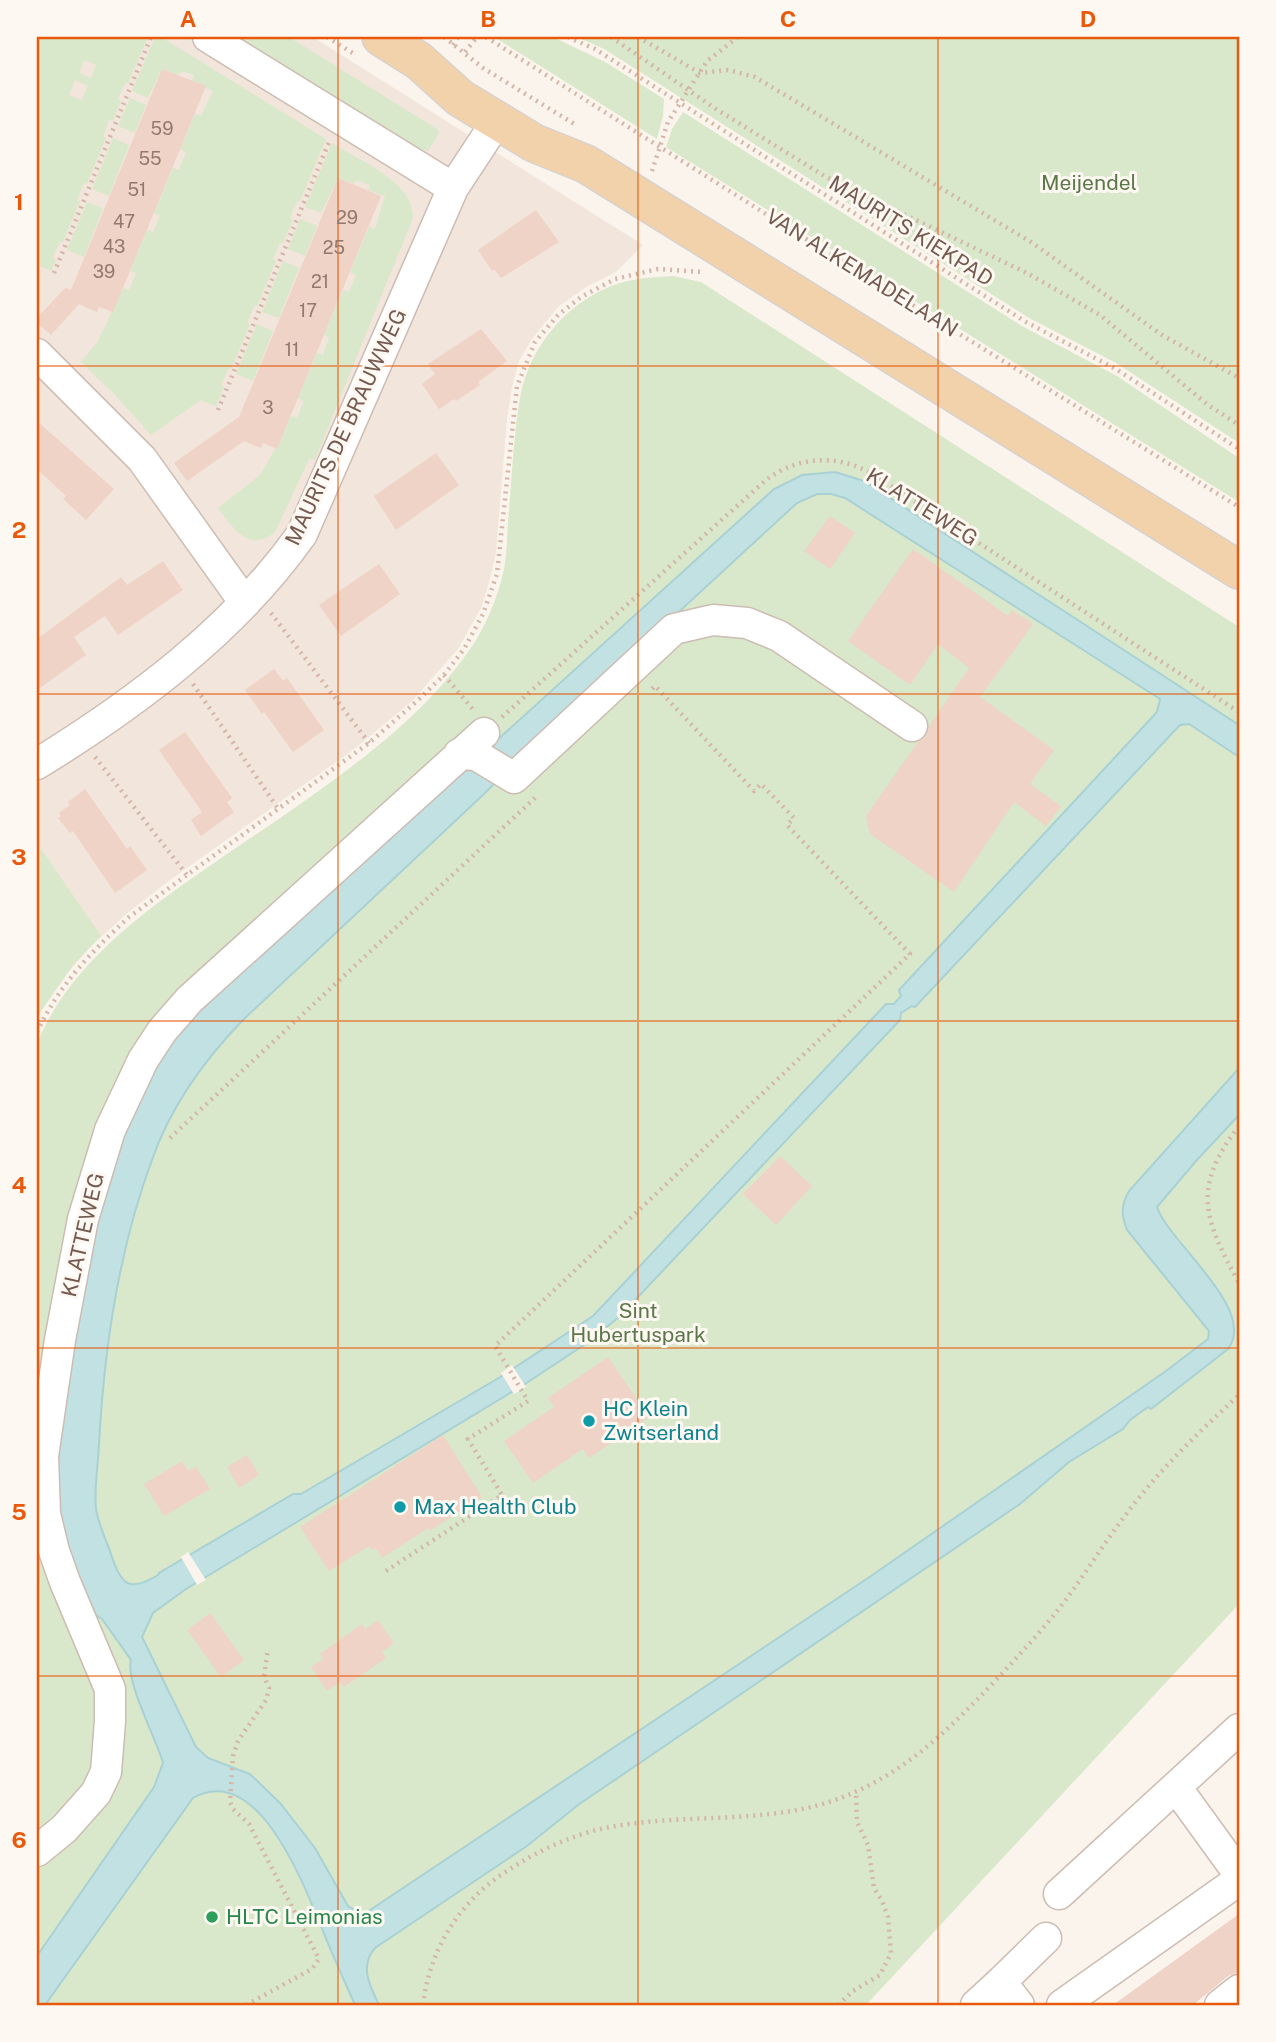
<svg xmlns="http://www.w3.org/2000/svg" width="1276" height="2042" font-family="'Public Sans',sans-serif">
	<rect width="100%" height="100%" fill="#fbf4ec"/>
	<path fill="#f2e5db" d="M37 37H313L643 245 616 272 586 287 558 307 532 339 519 361 512 387 507 419 496 552 491 575 482 606 458 649 412 701 353 750 170 880 130 911 91 946 64 977 37 1017Z"/>
	<path fill="#d9e8cb" fill-rule="evenodd" d="M37 37H148L128 83H125L118 99 121 101 113 121 109 120 103 137 106 138 87 184 84 183 77 200 80 201 63 242 60 241 53 258 56 260 51 271 37 265ZM84 60 96 65 91 78 79 73ZM75 80 88 86 82 100 69 95Z
		M155 37H161L326 139 300 201H297L290 218 293 220 283 243H280L273 259 276 261 257 306H254L247 323 250 324 231 369H228L221 385 224 387 216 406 201 400 151 435 114 394 81 362 98 341 123 288 129 290 136 273 130 271 147 230 153 232 160 216 154 213 173 168 179 170 186 152 180 149 195 114 201 116 213 91 192 81 194 75 181 71 179 75 162 69 148 98 132 91Z
		M239 37H289L437 129 439 133 428 151 420 149Z
		M494 37H553L605 62 664 99 663 116 657 139Z
		M577 37H1239V443L1116 363 1029 318 604 49Z
		M130 98 146 105 135 133 118 126Z
		M683 112 1022 326 1117 376 1239 458V502L666 147 672 129Z
		M113 138 129 145 109 196 92 189Z
		M332 143C358 160 415 182 413 218L315 460 309 459 275 532C249 554 232 527 218 508L260 475 275 449H277L291 416 297 418 304 401 298 398 317 353 323 355 329 338 324 335 343 290 349 292 356 275 350 272 369 227 375 229 385 196 368 190 370 185 356 180 354 184 338 178 321 213 305 207Z
		M87 202 103 208 84 257 67 250Z
		M300 219 317 226 305 256 288 249Z
		M283 261 299 268 279 318 262 312Z
		M673 276 701 282 1239 627V1604L866 2005H37V1043C71 963 144 911 214 863 299 804 408 738 468 652 485 629 498 597 504 569 507 553 507 537 508 521 512 480 513 439 520 398 529 346 569 299 620 283 637 278 656 277 673 276Z
		M257 324 273 331 253 381 236 374Z
		M37 843 101 936 74 964 37 1017Z"/>
	<path fill="#c1e1e3" stroke="#a9d1d4" stroke-width="2" fill-rule="evenodd" d="M835 472 864 481 1239 725V757L1189 724 1180 725 915 1007 912 1006 901 1013 900 1020 619 1317 584 1345 525 1384 186 1589 153 1613 142 1637 196 1747 208 1758 250 1774 280 1803 315 1848 348 1906 357 1911 367 1912 871 1576 1166 1371 1208 1339 1209 1331 1127 1230C1121 1215 1121 1205 1129 1191L1239 1068V1115L1196 1161 1157 1207C1169 1243 1258 1309 1228 1349L1151 1409 1148 1407 1130 1420 1123 1429 1069 1462 1020 1504 578 1805 527 1846 375 1948C359 1966 370 1986 379 2005H355C345 1982 334 1959 325 1936 307 1893 260 1760 193 1798L45 2005H37V1956L154 1787 163 1763C156 1738 125 1681 131 1660L102 1619 96 1615C68 1567 52 1503 54 1448 55 1436 59 1423 61 1411 65 1387 70 1363 74 1338 96 1222 113 1108 194 1015L774 489 802 475ZM817 494H831L845 498 1149 692 1160 699 1157 712 899 990 901 996 894 1004H886L593 1316 502 1376 301 1494H293L159 1573 158 1575C129 1593 121 1585 111 1554 106 1540 98 1523 96 1509 94 1488 98 1465 99 1445 104 1349 118 1251 152 1160 171 1105 204 1060 244 1019L484 794 517 761 797 503Z"/>
	<path fill="#fbf4ec" d="M512 1365 526 1387 514 1394 501 1373Z
		M188 1552 206 1580 197 1585 181 1557Z"/>
	<path fill="#eed3c6" d="M162 69 206 86 113 312 99 307 97 312 79 304 51 335 37 323V318L65 288 71 290Z
		M338 178 381 196 277 449 263 443 261 448 244 441 187 481 174 463 239 417Z
		M536 210 559 242 501 278 494 269 492 271 478 250Z
		M481 329 507 361 478 382 480 385 456 401 454 399 439 409 422 384 435 374 428 364Z
		M37 421 114 489 86 520 63 499 66 496 37 469Z
		M436 453 459 485 396 530 374 496Z
		M830 516 855 533 830 569 804 551Z
		M913 549 1008 616 1012 610 1033 624 980 697 1054 750 1030 784 1061 806 1046 826 1014 802 954 892 870 834 866 816 918 742 926 736 929 726 969 668 938 644 910 685 848 641Z
		M163 561 183 590 118 635 105 616 74 637 86 655 37 690V639L121 577 127 585Z
		M379 564 400 594 341 636 319 605Z
		M274 669 283 681 287 678 324 730 293 752 264 712 262 714 245 690Z
		M185 732 232 798 227 802 234 812 201 836 191 820 202 812 159 750Z
		M85 789 127 849 130 846 147 870 115 893 73 831 70 833 58 818 61 816 59 813 70 805 68 802Z
		M780 1156 812 1186 776 1225 743 1194Z
		M608 1357 649 1417 589 1458 583 1449 533 1483 504 1441 554 1407 548 1398Z
		M443 1435 482 1497 430 1531 428 1528 382 1558 376 1548 372 1550 369 1546 329 1571 300 1527Z
		M247 1455 259 1475 239 1488 227 1467Z
		M182 1461 188 1471 196 1467 210 1489 164 1516 144 1484Z
		M210 1613 244 1660 221 1677 187 1630Z
		M378 1620 394 1643 382 1652 386 1658 344 1687 340 1682 327 1691 311 1667 323 1659 320 1654 362 1624 365 1629Z
		M1239 1914V1972L1228 1976 1193 2005H1113Z"/>
	<g fill="none" stroke-linecap="round" stroke-linejoin="round">
		<g stroke="#cdbcb2" stroke-width="33">
			<path id="minor" d="M208 37 453 188
				M37 354 142 459 245 603
				M459 754 476 755 514 778 674 629 713 620 747 623 779 636 912 726
				M37 764C136 703 234 630 302 534L453 188 497 121
				M1176 1787 1239 1874
				M37 1851 64 1829 96 1793 106 1772 110 1721V1689L65 1582 54 1551 45 1514 43 1456 60 1340 83 1219 110 1130 143 1060 162 1031 189 1000 484 733
				M1059 1894 1239 1729
				M976 2005 1001 1982
				M1019 2005 1001 1982 1046 1938
				M1062 2005 1239 1880
				M1220 2005 1239 1990"/>
		</g>
		<g stroke="#d8d1ce" stroke-width="40">
			<path id="major" d="M381 37 419 61 460 98 534 143 586 164 1239 570"/>
		</g>
		<path stroke="#d3b6a8" stroke-width="4.5" stroke-dasharray="2 5" stroke-linecap="butt" d="M327 37 356 55
			M444 37 483 68 576 125
			M486 37 777 221 1239 507
			M568 37 595 49 1026 322 1116 369 1239 449
			M611 37 716 109 826 177 1027 273 1100 315 1208 405 1239 425
			M638 37 700 73 728 70 755 77 1031 242 1162 335 1239 378
			M453 45 458 37
			M465 52 477 37
			M652 171 668 122 707 61 738 37
			M54 273 151 37
			M218 410 329 142
			M271 613 369 743
			M444 675 475 712
			M193 684 279 810
			M502 717 766 480C798 456 836 454 871 473L1239 712
			M95 757 187 875
			M37 1032C60 984 90 953 129 917L369 743 417 701 444 675 464 649 483 614 497 574 517 386 535 342 558 315 581 297 615 279 658 269 702 272
			M1239 1126C1191 1188 1204 1219 1239 1283
			M170 1138 536 797
			M386 1571 502 1495 468 1439 528 1401 495 1346 910 954 787 825 794 818 761 784 754 791 655 686 652 689
			M246 2005 312 1969 319 1959 249 1824 233 1809 230 1802 233 1756 238 1741 266 1700 269 1688 264 1676 268 1649
			M423 2005C429 1952 457 1905 501 1875 529 1856 556 1842 589 1832 676 1808 773 1831 857 1791 913 1766 954 1724 996 1680 1018 1656 1041 1632 1061 1606 1084 1576 1104 1543 1127 1513 1160 1469 1199 1432 1239 1395
			M838 2005 853 1991 880 1975 891 1953 888 1917 882 1901 874 1888 868 1845 857 1822 856 1792"/>
		<use href="#minor" stroke="#fff" stroke-width="30"/>
		<use href="#major" stroke="#f2d2ab" stroke-width="37"/>
	</g>
	<path fill="none" stroke="#e8590c" stroke-width="2" stroke-opacity="0.55" d="M338 37V2005M638 37V2005M938 37V2005M37 366H1239M37 694H1239M37 1021H1239M37 1348H1239M37 1676H1239"/>
	<g fill="#0f9aa8" stroke="#fef8f2" stroke-width="2.5">
		<circle cx="589" cy="1421" r="7"/>
		<circle cx="400" cy="1507" r="7"/>
	</g>
	<circle fill="#2e9e5b" stroke="#fef8f2" stroke-width="2.5" cx="212" cy="1917" r="7"/>
	<g text-anchor="middle" stroke-width="6" stroke-linejoin="round" paint-order="stroke">
		<g font-size="18" fill="#92786e">
			<text x="162" y="135">59</text>
			<text x="150" y="165">55</text>
			<text x="137" y="196">51</text>
			<text x="347" y="224">29</text>
			<text x="124" y="228">47</text>
			<text x="114" y="253">43</text>
			<text x="334" y="254">25</text>
			<text x="104" y="278">39</text>
			<text x="320" y="288">21</text>
			<text x="308" y="317">17</text>
			<text x="292" y="356">11</text>
			<text x="268" y="414">3</text>
		</g>
		<g font-size="21" fill="#5b784a" stroke="#fef8f2">
			<text x="1089" y="190">Meijendel</text>
			<text x="638" y="1318">Sint<tspan x="638" dy="24">Hubertuspark</tspan></text>
		</g>
		<g font-size="21" fill="#745a50" stroke="#fef8f2">
			<text transform="translate(911 231) rotate(32)" y="7">MAURITS KIEKPAD</text>
			<text transform="translate(862 273) rotate(32)" y="7">VAN ALKEMADELAAN</text>
			<text transform="translate(346 427) rotate(-65)" y="7">MAURITS DE BRAUWWEG</text>
			<text transform="translate(922 507) rotate(32)" y="7">KLATTEWEG</text>
			<text transform="translate(83 1235) rotate(-77)" y="7">KLATTEWEG</text>
		</g>
		<g font-size="21" fill="#0d838f" stroke="#fef8f2" text-anchor="start">
			<text x="603" y="1416">HC Klein<tspan x="603" dy="24">Zwitserland</tspan></text>
			<text x="414" y="1514">Max Health Club</text>
		</g>
		<g font-size="21" fill="#27864d" stroke="#fef8f2" text-anchor="start">
			<text x="226" y="1924">HLTC Leimonias</text>
		</g>
	</g>
	<rect width="1276" height="2042" fill="none" stroke="#fef8f2" stroke-width="77"/>
	<rect x="38" y="38" width="1200" height="1966" fill="none" stroke="#e8590c" stroke-width="2.5"/>
	<g font-size="23" text-anchor="middle" font-weight="bold" fill="#e8590c">
		<text x="188" y="27">A</text>
		<text x="488" y="27">B</text>
		<text x="788" y="27">C</text>
		<text x="1088" y="27">D</text>
		<text x="19" y="210">1</text>
		<text x="19" y="538">2</text>
		<text x="19" y="865">3</text>
		<text x="19" y="1193">4</text>
		<text x="19" y="1520">5</text>
		<text x="19" y="1848">6</text>
	</g>
</svg>
